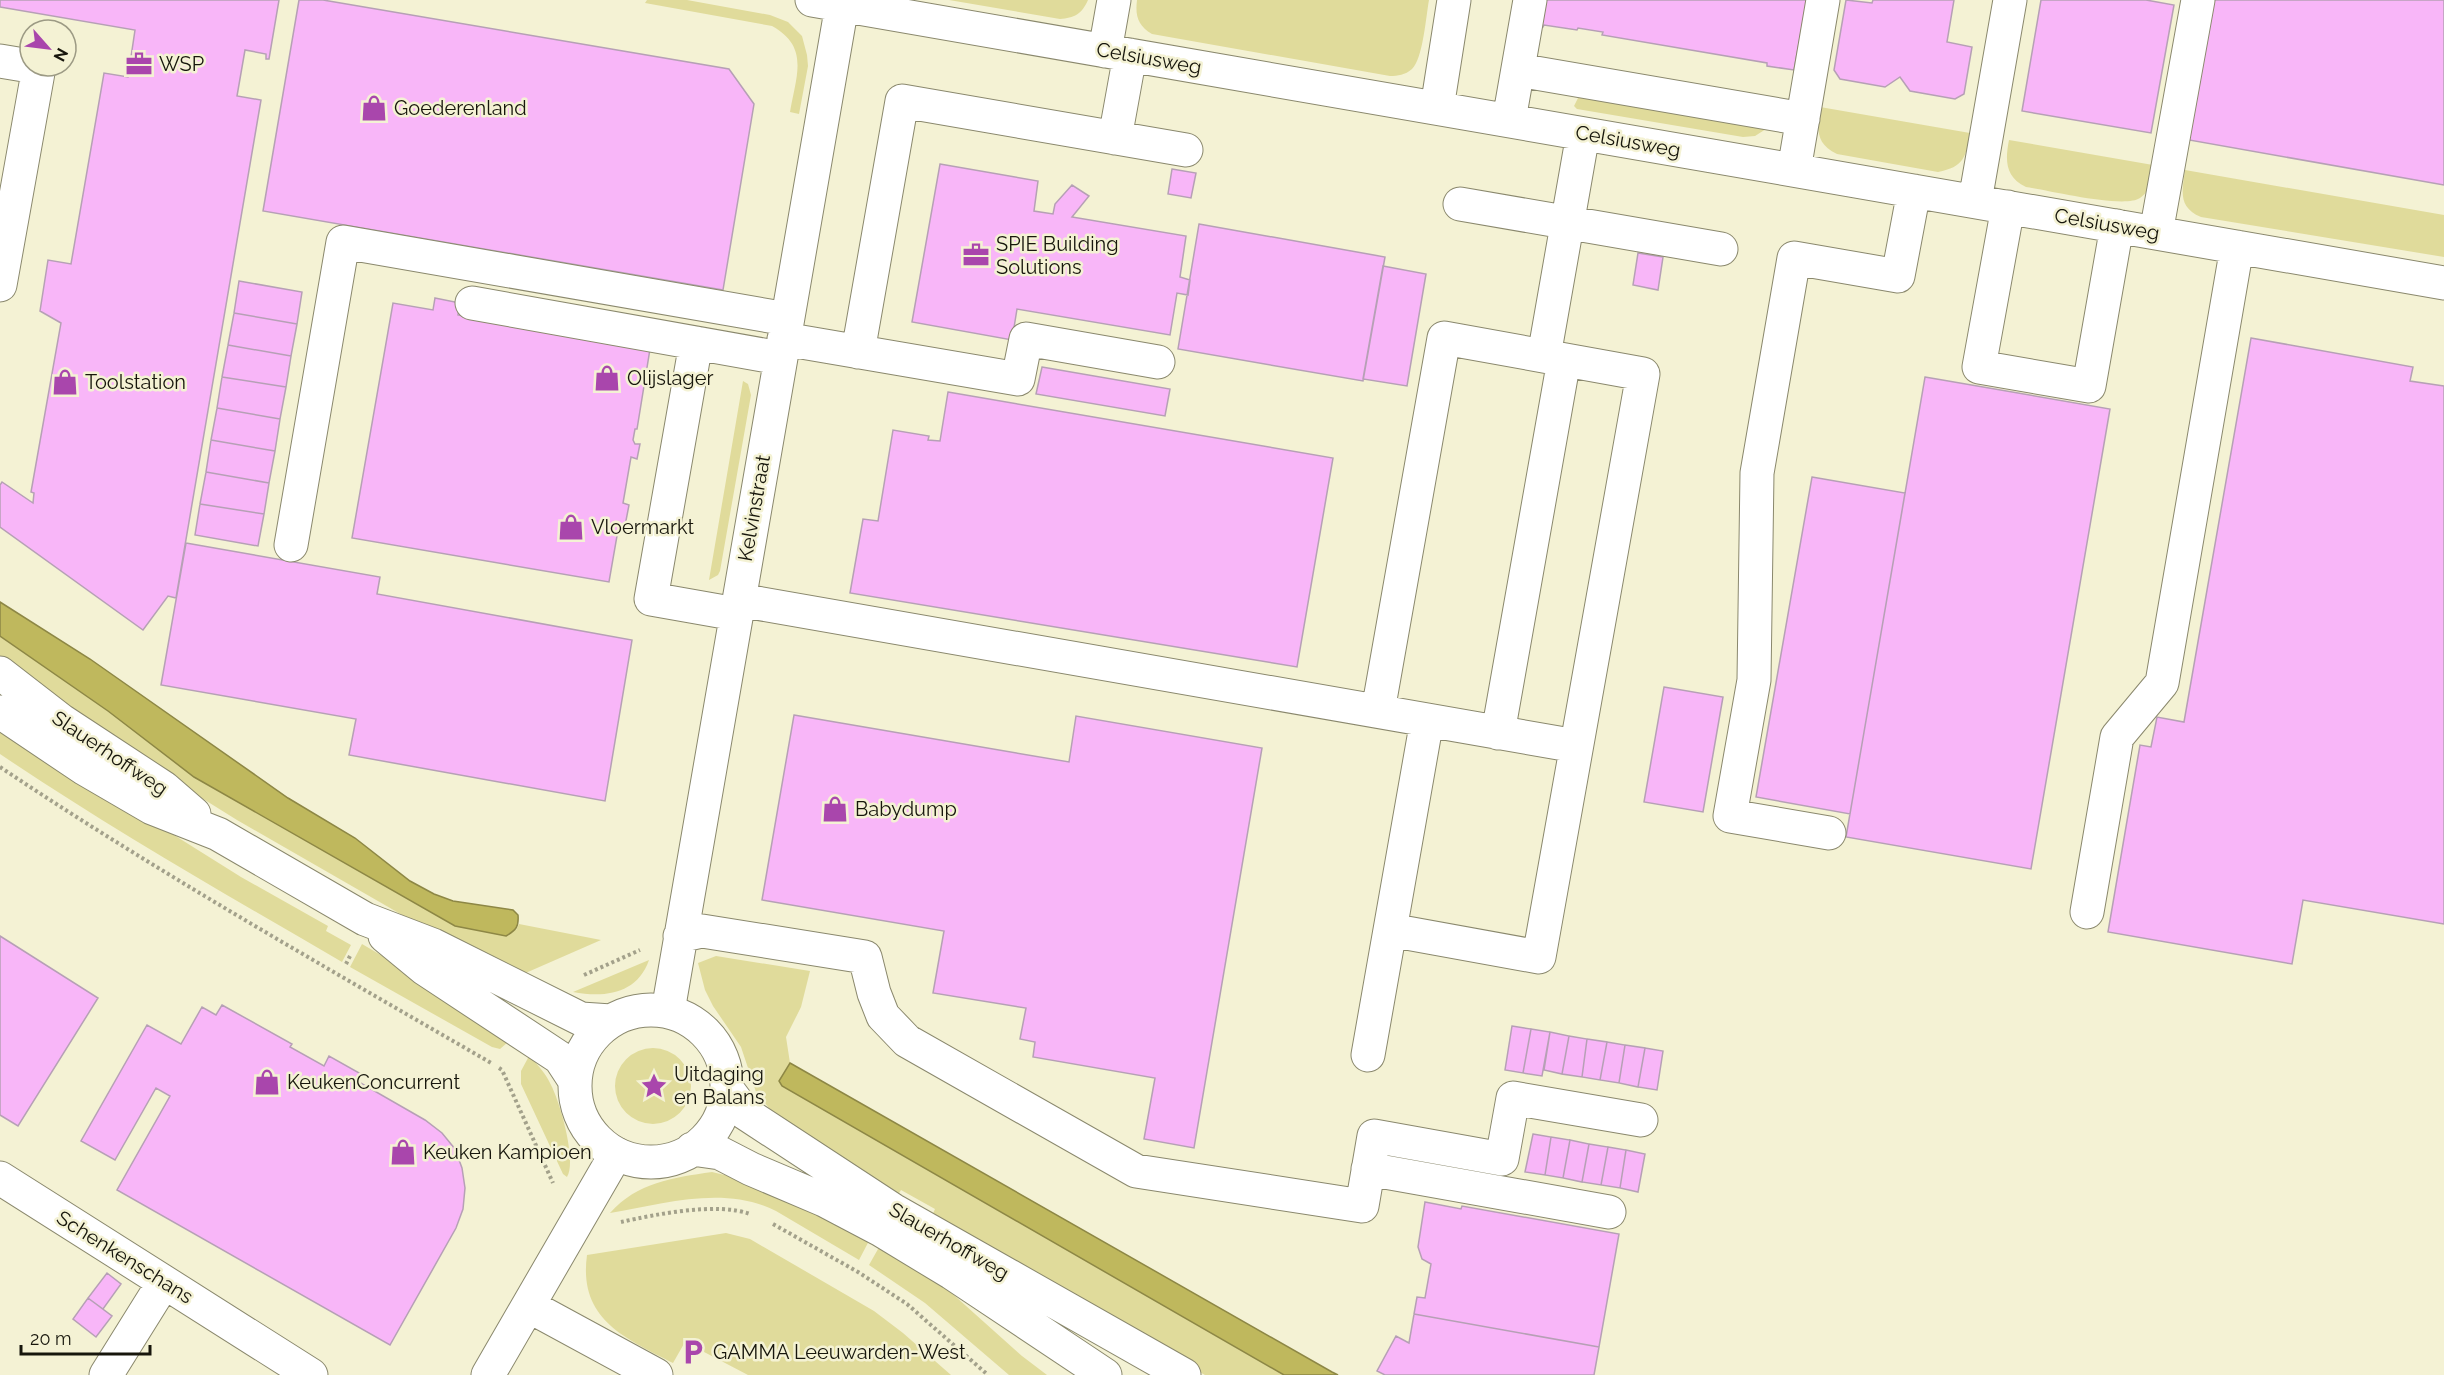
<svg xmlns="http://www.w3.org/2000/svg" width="2444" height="1375" font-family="Raleway,sans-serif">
	<rect width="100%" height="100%" fill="#f4f2d4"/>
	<path fill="#e0db9b" d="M647 0H687L770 15 788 22 802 36 807 55 808 66 799 114 790 112C796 76 810 47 772 26L645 3Z
		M949 0H1088C1082 14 1074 18 1060 19Z
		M1137 0H1429C1426 16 1423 59 1412 69 1405 75 1398 76 1390 76L1152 34C1138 26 1135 16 1137 0Z
		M1579 96 1766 129 1755 136 1743 137 1577 109 1574 106Z
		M1820 107 1970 133C1966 157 1964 167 1938 172L1837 154C1815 144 1817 128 1820 107Z
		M2009 140 2153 165C2151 177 2151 191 2140 198 2124 209 2048 190 2026 187 2005 177 2005 160 2009 140Z
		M2185 170 2444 215V257L2201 217C2178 207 2182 192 2185 170Z
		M743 381 748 384 751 395 720 571 718 575 709 580Z
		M0 636 108 711 455 926 516 930 519 924 601 940 521 975 437 935 237 820 107 739 0 660Z
		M0 726 241 877 328 926 326 931 351 945 342 962C227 895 111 829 0 754Z
		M362 944 391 961 508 1042 500 1049 492 1047 350 967Z
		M716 956 810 971 801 1007 786 1037 790 1063 779 1081 782 1086 1284 1375H1205L931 1218 935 1209 901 1190 896 1198 786 1122 769 1108 756 1092 741 1047 713 1006 705 990 698 963Z
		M649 960C637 994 605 998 573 992Z
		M615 1086a38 38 0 1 1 76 0a38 38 0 1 1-76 0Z
		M528 1058H531C539 1066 546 1074 551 1085 560 1102 577 1161 567 1177L563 1174 521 1084V1071Z
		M712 1172 741 1179 871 1237 859 1260 776 1211C724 1185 664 1204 610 1213 638 1182 672 1178 712 1172Z
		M726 1233 750 1239 874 1311 903 1333 951 1375H748L685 1342 673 1363C626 1338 578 1320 587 1255Z
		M882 1242 927 1271 1022 1356 1047 1375H1009L925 1303 869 1265Z"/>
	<path fill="#bfb85d" stroke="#8d8745" stroke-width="1.5" d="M0 602 90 659 288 798 355 838 410 881 434 894 453 901 513 910 518 915C519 927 516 930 506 936L455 926 194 777 108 711 0 636Z
		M790 1063 1332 1372 1338 1375H1284L782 1086 779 1081Z"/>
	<path fill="#f8b6f8" stroke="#b6a0b5" stroke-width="1.5" d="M0 0H279L269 59H266V54L245 50 237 96 261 100 176 598 168 596 143 630 0 527V485L2 482 33 503 34 493 31 492 61 323 40 311 48 260 71 264 104 73 128 77 135 30 0 7Z
		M299 0H323L729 69 754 104 723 290 263 211Z
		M1544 0H1807L1794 70 1767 66V63L1602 35 1603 32 1578 28 1577 30 1544 25 1543 27H1539Z
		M1846 0 1872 3 1873 0H1954L1947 42 1972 47 1964 94 1955 99 1910 91 1900 77 1885 87 1840 79 1834 70Z
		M2041 0H2146L2174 5 2151 133 2022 111Z
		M2214 0H2444V185L2189 140Z
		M940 164 1038 181 1034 211 1053 214 1055 204 1072 185 1089 196 1072 217 1186 236 1180 277 1190 280 1188 295 1177 293 1170 335 1017 309 1012 340 912 322Z
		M1172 169 1196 173 1191 198 1168 194Z
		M1199 224 1385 257 1363 381 1178 349Z
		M1638 253 1663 257 1658 290 1633 285Z
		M1383 266 1426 274 1407 386 1363 379Z
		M239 281 302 292 297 324 234 313Z
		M435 298 460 303 458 315 650 349 637 429H635L633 440 635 444H640L637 459 631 457 623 503 629 505 624 531 618 530 609 582 352 538 393 303 433 310Z
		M234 313 297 324 291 356 228 345Z
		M2251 338 2413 367 2410 381 2444 386V924L2303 900 2292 964 2108 932 2140 745 2151 747 2157 717 2184 722Z
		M228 345 291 356 286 387 222 377Z
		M1042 367 1170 389 1165 416 1036 394Z
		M222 377 286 387 280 419 217 408Z
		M1925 377 2110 409 2031 869 1846 837Z
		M948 392 1333 458 1297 667 850 593 863 519 878 521 893 430 929 436 928 440 940 441Z
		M217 408 280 419 275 451 211 440Z
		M211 440 275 451 269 483 206 472Z
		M206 472 269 483 264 514 200 504Z
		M1812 477 1905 493 1850 814 1756 797Z
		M200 504 264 514 258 546 195 535Z
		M186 543 380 577 377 594 632 640 605 801 349 755 356 719 161 685Z
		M1664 687 1723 697 1703 812 1644 802Z
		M794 715 1069 762 1076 716 1262 748 1194 1148 1144 1139 1155 1078 1033 1057 1035 1042 1020 1039 1026 1008 933 993 944 931 762 900Z
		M0 936 98 998 18 1126 0 1115Z
		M222 1005 292 1044 290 1047 324 1066 329 1056 361 1074 357 1081 425 1120 442 1133 455 1149 462 1168 465 1188 463 1209 456 1228 390 1345 117 1190 170 1096 156 1088 115 1160 81 1141 147 1025 181 1044 202 1007 216 1015Z
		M1512 1026 1531 1029 1523 1073 1505 1070Z
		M1531 1029 1550 1032 1542 1076 1523 1073Z
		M1550 1032 1569 1036 1562 1074 1544 1070Z
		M1569 1036 1587 1039 1582 1077 1562 1074Z
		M1587 1039 1607 1042 1600 1080 1582 1077Z
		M1607 1042 1625 1045 1619 1083 1600 1080Z
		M1625 1045 1645 1048 1638 1087 1619 1083Z
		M1645 1048 1663 1051 1657 1090 1638 1087Z
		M1533 1134 1551 1137 1545 1175 1525 1172Z
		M1551 1137 1570 1140 1563 1178 1545 1175Z
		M1570 1140 1589 1144 1582 1182 1563 1178Z
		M1589 1144 1608 1147 1601 1185 1582 1182Z
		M1608 1147 1626 1150 1620 1188 1601 1185Z
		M1626 1150 1645 1154 1638 1192 1620 1188Z
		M1425 1202 1461 1209 1462 1206 1619 1234 1599 1347 1414 1314 1417 1297 1425 1298 1431 1264 1422 1259 1418 1247Z
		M107 1273 121 1284 103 1309 88 1298Z
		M88 1298 112 1316 96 1337 73 1319Z
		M1414 1314 1599 1347 1594 1375H1385L1377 1371 1396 1336 1409 1343Z"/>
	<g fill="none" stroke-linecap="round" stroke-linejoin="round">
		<g stroke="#8a886d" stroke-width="35">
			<path id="minor" d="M812 0 2444 283
				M1105 51 1114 0
				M0 61 30 66
				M1518 70 1803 119
				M1437 108 1454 0
				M1509 120 1530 0
				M1115 138 1130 55
				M1794 170 1823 0
				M1975 201 2010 0
				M1460 204 1721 249
				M2008 207 1979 367 2089 386 2117 226
				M2156 233 2198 0
				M0 285 39 67 30 66
				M472 303 780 358
				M784 339 1018 379 1026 339 1158 362
				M696 343 651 599 736 614
				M858 352 902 101 1186 150
				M1544 356 1583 134
				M291 545 343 242 787 319
				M739 600 1576 746
				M1378 711 1444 338 1643 374 1539 957 1390 930
				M1498 733 1564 360
				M1829 833 1730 816 1754 680 1757 473 1794 258 1898 276 1914 191
				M2087 912 2117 737 2162 683 2237 247
				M680 936 702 931 865 957 874 993 883 1016 907 1041 1136 1171 1362 1206 1374 1136 1502 1159 1513 1098 1641 1120
				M668 1011 842 5
				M1368 1055 1427 720
				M1368 1169 1609 1212
				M0 1178 311 1375
				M529 1306 656 1375
				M106 1375 164 1282
				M488 1375 616 1154"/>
		</g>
		<g stroke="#8a886d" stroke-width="35">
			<path id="major" d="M0 673 62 721 164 788 194 814
				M0 712 85 769 152 808 218 834 365 919 433 945 581 1019 611 1021
				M385 936 425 969 560 1058 575 1081
				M575 1086a76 76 0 1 1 152 0a76 76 0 1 1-152 0Z
				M727 1089 745 1113 893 1210 1184 1375
				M692 1149 720 1153 751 1169 824 1200 881 1230 952 1273 1105 1375"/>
		</g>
		<path stroke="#a3a18b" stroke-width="4" stroke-dasharray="3 3" stroke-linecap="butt" d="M0 767C160 874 327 968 493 1064
			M346 964 350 956
			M584 975 640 950
			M499 1068 502 1070 553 1183
			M621 1222C657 1214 717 1202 750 1214
			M773 1224 858 1272 907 1304 988 1375"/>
		<use href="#minor" stroke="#fff" stroke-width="33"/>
		<use href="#major" stroke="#fff" stroke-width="33"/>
	</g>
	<defs>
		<g id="office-bare" transform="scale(2.07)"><path d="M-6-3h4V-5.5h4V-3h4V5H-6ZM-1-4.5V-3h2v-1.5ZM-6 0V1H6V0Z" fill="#a946ac" stroke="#f4f2d4" stroke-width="2.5" paint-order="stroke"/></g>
		<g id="shop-bare" transform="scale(2.07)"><path d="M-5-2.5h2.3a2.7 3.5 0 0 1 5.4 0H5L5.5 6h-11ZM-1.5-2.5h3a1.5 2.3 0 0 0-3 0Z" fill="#a946ac" stroke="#f4f2d4" stroke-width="2.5" paint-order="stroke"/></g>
		<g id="sight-bare" transform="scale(2.07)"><path d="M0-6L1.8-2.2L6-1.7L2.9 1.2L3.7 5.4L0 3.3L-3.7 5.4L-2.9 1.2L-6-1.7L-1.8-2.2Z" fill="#a946ac" stroke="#f4f2d4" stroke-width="2.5" paint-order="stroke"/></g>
		<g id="parking-bare" transform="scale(2.07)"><path d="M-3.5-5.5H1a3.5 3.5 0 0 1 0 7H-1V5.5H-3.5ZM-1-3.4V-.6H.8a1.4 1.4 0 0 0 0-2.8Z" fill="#a946ac" stroke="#f4f2d4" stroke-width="2.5" paint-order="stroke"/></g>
	</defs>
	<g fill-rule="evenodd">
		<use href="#office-bare" x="139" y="64"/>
		<use href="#shop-bare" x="374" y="108"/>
		<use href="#office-bare" x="976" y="255"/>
		<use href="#shop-bare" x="607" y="378"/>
		<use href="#shop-bare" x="65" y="382"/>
		<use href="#shop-bare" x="571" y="527"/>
		<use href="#shop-bare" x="835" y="809"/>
		<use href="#shop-bare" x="267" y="1082"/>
		<use href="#sight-bare" x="654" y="1086"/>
		<use href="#shop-bare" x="403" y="1152"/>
		<use href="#parking-bare" x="693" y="1352"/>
	</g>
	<g text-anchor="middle" stroke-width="5" stroke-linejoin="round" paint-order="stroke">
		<g font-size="20" fill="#17160c" stroke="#f4f2d4">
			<text transform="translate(1149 58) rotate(10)" y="7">Celsiusweg</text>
			<text transform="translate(1628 141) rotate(10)" y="7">Celsiusweg</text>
			<text transform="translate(2107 224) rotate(10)" y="7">Celsiusweg</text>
			<text transform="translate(754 508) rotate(-80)" y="7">Kelvinstraat</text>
			<text transform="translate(110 753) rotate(34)" y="7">Slauerhoffweg</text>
			<text transform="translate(949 1241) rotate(30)" y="7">Slauerhoffweg</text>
			<text transform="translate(125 1257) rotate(32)" y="7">Schenkenschans</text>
		</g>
		<g font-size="20" fill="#17160c" stroke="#f4f2d4" text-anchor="start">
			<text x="159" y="71">WSP</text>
			<text x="394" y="115">Goederenland</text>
			<text x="996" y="251">SPIE Building<tspan x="996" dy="23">Solutions</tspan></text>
			<text x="627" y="385">Olijslager</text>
			<text x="85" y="389">Toolstation</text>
			<text x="591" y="534">Vloermarkt</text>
			<text x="855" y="816">Babydump</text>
			<text x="674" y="1081">Uitdaging<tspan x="674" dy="23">en Balans</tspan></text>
			<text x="287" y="1089">KeukenConcurrent</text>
			<text x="423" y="1159">Keuken Kampioen</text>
			<text x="713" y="1359">GAMMA Leeuwarden-West</text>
		</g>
	</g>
	<g transform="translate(48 48) rotate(118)"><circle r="28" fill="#f4f2d4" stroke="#9c9a84" stroke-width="1.5"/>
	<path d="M0-4.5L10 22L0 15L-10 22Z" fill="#a946ac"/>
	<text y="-9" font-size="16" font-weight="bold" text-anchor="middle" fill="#17160c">N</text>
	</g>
	<path d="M21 1345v9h129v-9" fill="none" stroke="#17160c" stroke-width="3"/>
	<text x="30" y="1345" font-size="18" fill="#17160c" stroke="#f4f2d4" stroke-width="4.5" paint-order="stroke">20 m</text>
</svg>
